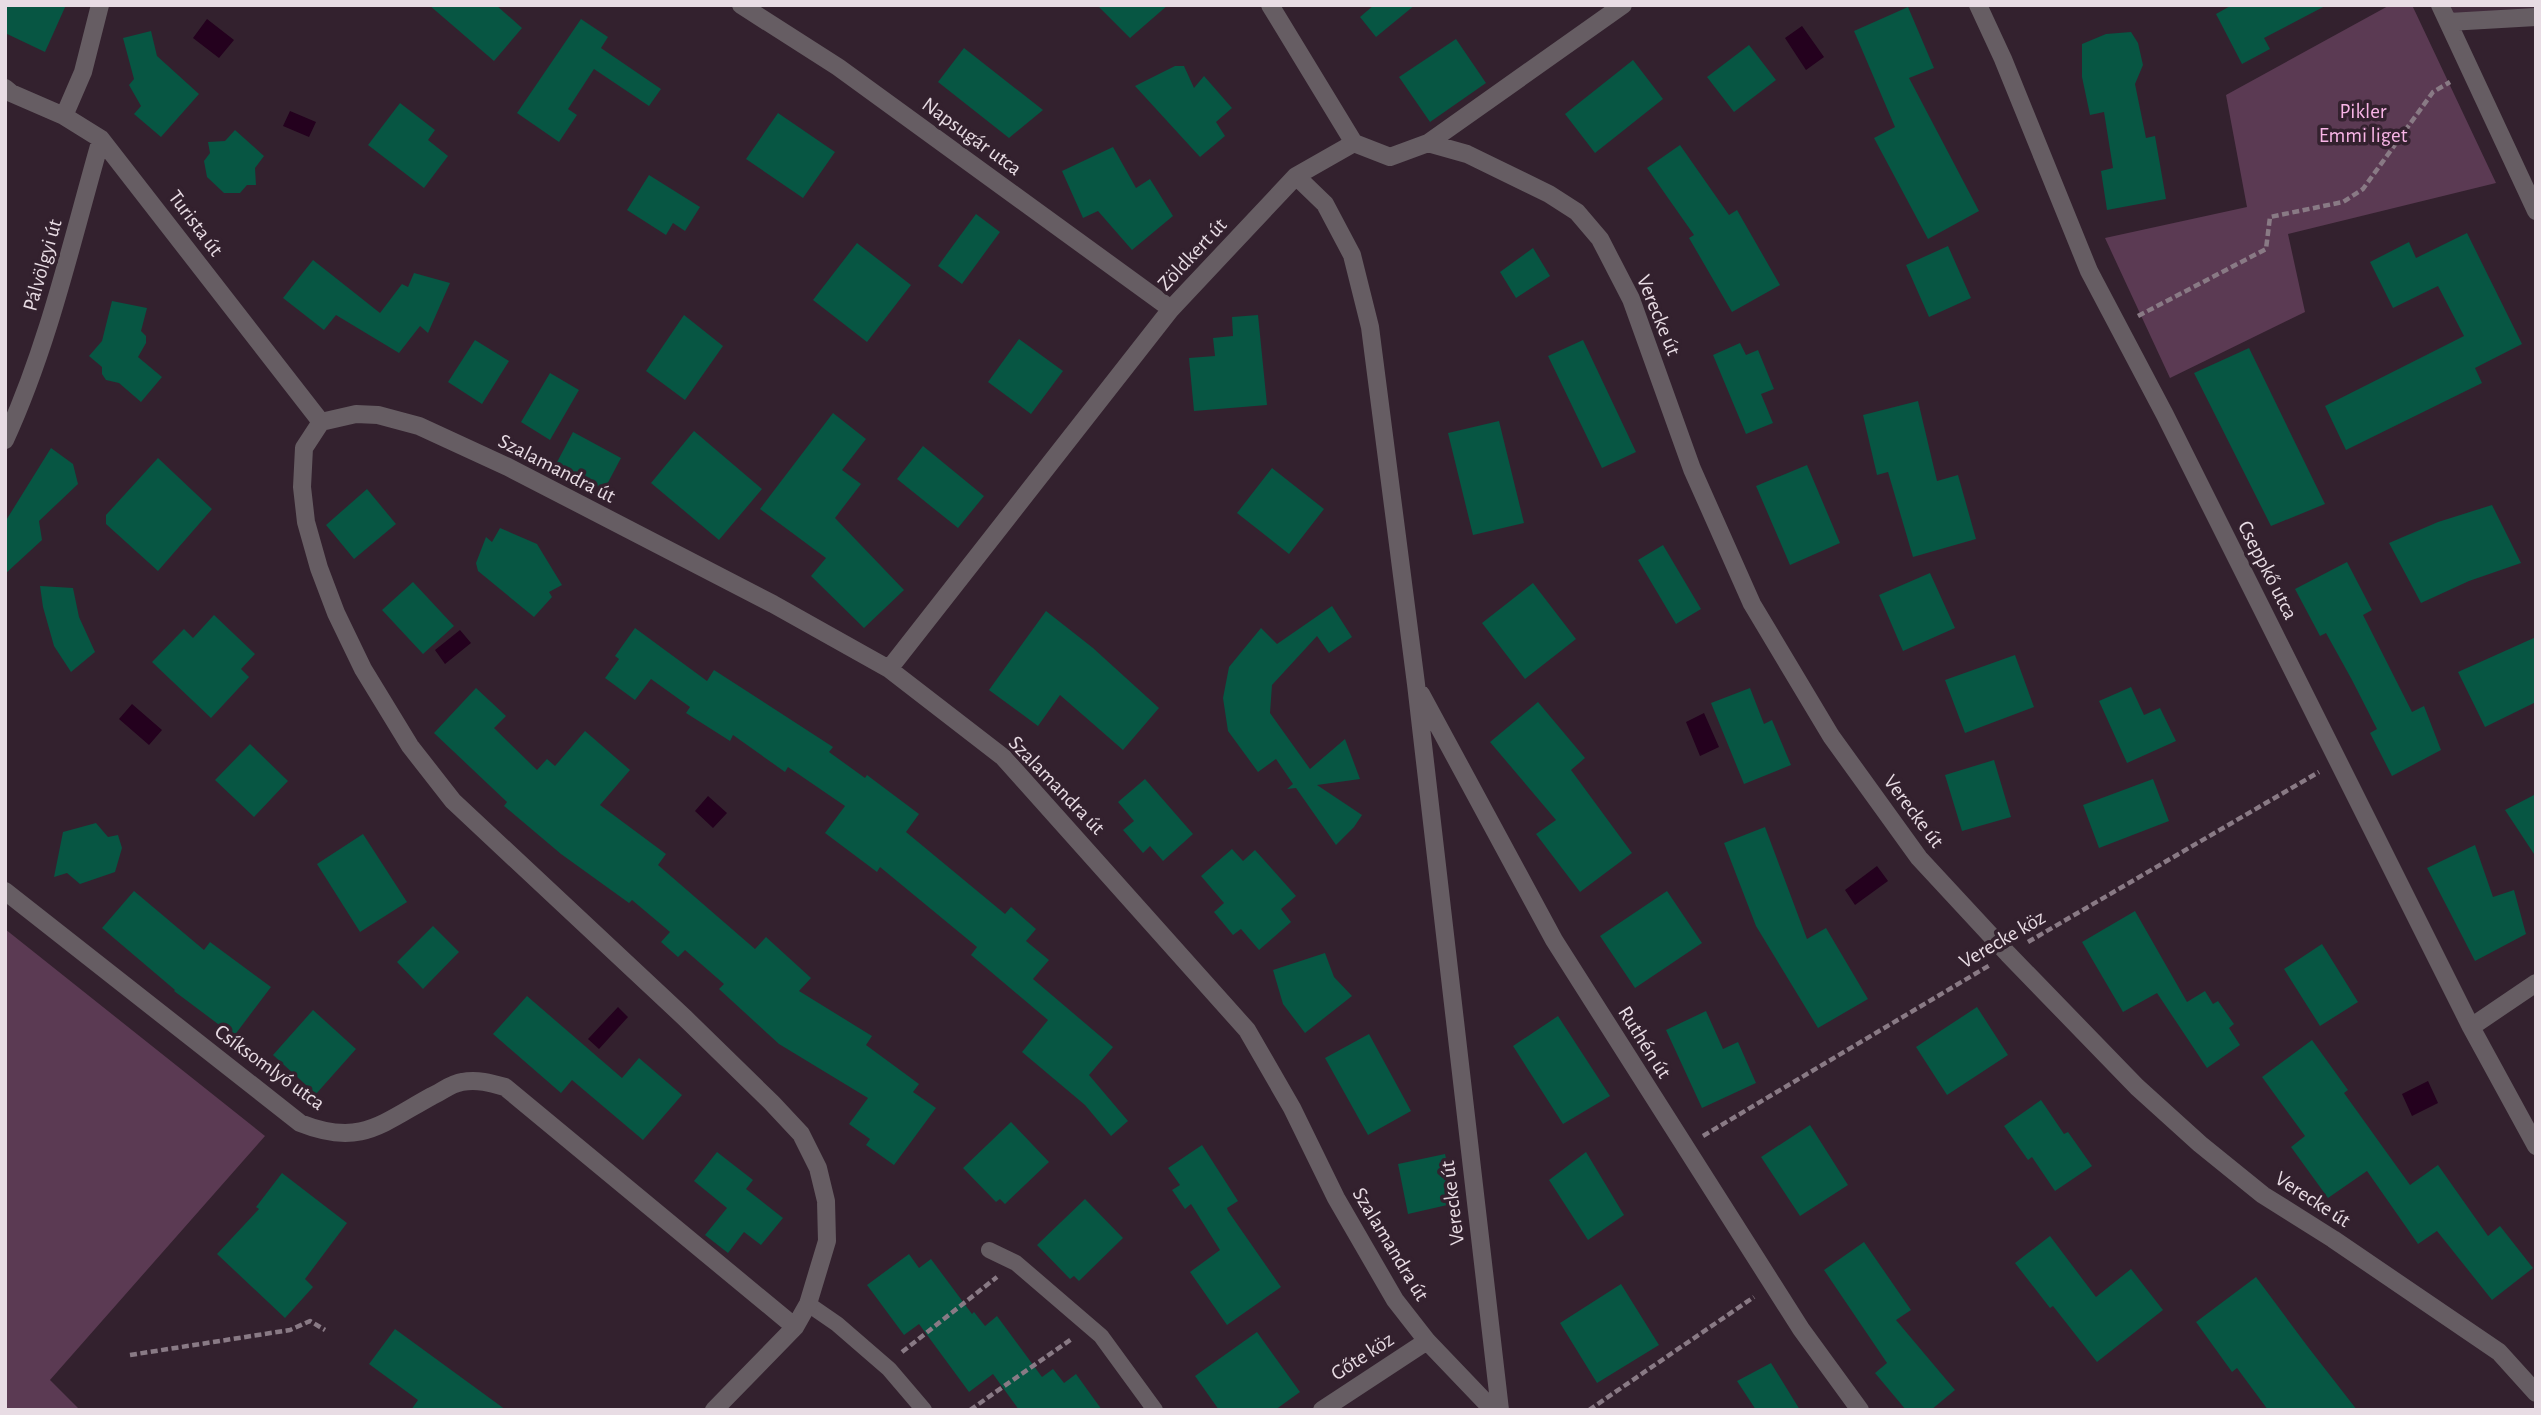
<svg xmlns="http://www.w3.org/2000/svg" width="2541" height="1415" font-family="'Alegreya Sans',sans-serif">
	<rect width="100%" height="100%" fill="#33212e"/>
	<path fill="#422b3c" d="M2440 5H2536V17L2449 22Z"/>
	<path fill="#5b3a53" d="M2390 5H2412L2496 183 2288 234 2305 312 2170 378 2105 238 2247 207 2226 95Z
		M5 929 265 1136 50 1380 80 1410H5Z"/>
	<path fill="#24011e" d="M207 19 234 40 219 58 193 38Z
		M1802 26 1824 57 1806 70 1785 38Z
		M290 111 316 122 309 137 283 126Z
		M460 630 471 643 445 664 435 650Z
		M132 704 162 730 149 745 119 719Z
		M1704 713 1719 747 1700 756 1686 722Z
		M708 796 727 813 713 828 695 811Z
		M1877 866 1888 881 1855 905 1845 890Z
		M618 1007 628 1017 599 1049 588 1039Z
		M2428 1081 2438 1103 2412 1116 2402 1094Z"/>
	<path fill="#075643" d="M5 5H66L45 52 5 33Z
		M429 5H496L522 28 494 61Z
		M1097 5H1168L1130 38Z
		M1374 5H1415L1376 37 1360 17Z
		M2232 5H2327L2264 38 2270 49 2242 64 2216 14Z
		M1908 7 1934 68 1909 78 1979 211 1928 239 1874 138 1895 127 1854 31Z
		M581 19 608 37 601 48 661 89 649 106 594 69 568 109 577 115 559 142 517 113Z
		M151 31 157 56 199 94 161 137 134 114 141 106 129 85 134 79 123 38Z
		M2131 32 2138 43 2143 65 2135 84 2146 138 2155 136 2166 199 2107 210 2101 171 2113 168 2104 112 2090 115 2082 77V44L2106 34Z
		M1456 39 1486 83 1430 122 1399 77Z
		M1749 45 1776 80 1734 112 1707 77Z
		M964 48 1043 110 1009 138 938 82Z
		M1633 60 1663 99 1595 153 1565 114Z
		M1175 66H1184L1194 88 1204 76 1232 108 1216 122 1225 136 1200 157 1135 86Z
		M400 103 435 130 428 140 448 156 424 188 368 145Z
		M778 113 835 152 803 198 746 159Z
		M235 130 264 156 255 168 256 185H247L240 193H224L207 177 204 161 210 153 208 142 225 141Z
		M1680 145 1729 215 1737 210 1780 285 1732 312 1689 238 1694 235 1647 168Z
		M1113 147 1136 188 1150 179 1173 216 1132 250 1098 211 1083 218 1062 171Z
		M649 175 700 207 685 231 673 223 666 235 627 210Z
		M976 214 1000 232 962 284 938 266Z
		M2467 233 2522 344 2475 368 2482 383 2346 450 2325 406 2464 336 2438 286 2393 308 2370 262 2409 242 2416 258Z
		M857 243 911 285 867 342 813 300Z
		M1948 246 1971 298 1929 317 1906 265Z
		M1533 248 1550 276 1516 298 1500 272Z
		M313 260 380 313 402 284 408 287 414 273 450 283 428 333 420 326 399 353 336 315 324 330 283 298Z
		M112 301 147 308 141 331 146 336V343L138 357 162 377 141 402 119 383 106 380 102 374V367L89 356 102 341Z
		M684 315 723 346 685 400 646 371Z
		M1258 315 1267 405 1194 411 1189 358 1215 356 1213 338 1233 336 1232 317Z
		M1019 339 1063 371 1031 414 988 382Z
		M475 340 509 361 482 404 448 382Z
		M1583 340 1636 452 1602 468 1548 356Z
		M1740 343 1746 355 1758 350 1774 389 1761 394 1773 423 1746 434 1713 355Z
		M2249 348 2325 504 2271 526 2194 373Z
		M550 373 579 390 550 440 521 422Z
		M1918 401 1937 481 1958 475 1976 539 1913 557 1888 472 1877 475 1863 415Z
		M833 413 866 439 842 470 861 484 835 518 904 590 864 628 811 576 826 558 760 509Z
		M1499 421 1524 523 1473 535 1448 433Z
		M694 431 762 489 719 540 651 483Z
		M573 432 621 458 604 490 556 464Z
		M923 446 984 496 958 528 897 479Z
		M51 448 73 464 78 484 39 521 42 540 5 574V522Z
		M158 458 212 509 158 571 106 524V515Z
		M1807 465 1840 543 1790 565 1756 486Z
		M1272 468 1324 509 1289 554 1237 513Z
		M367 489 396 524 354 559 326 525Z
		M2492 505 2521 563 2469 581 2421 603 2389 543 2438 522Z
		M500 528 537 544 562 585 549 592 552 597 534 617 478 571 476 563 486 537 492 542Z
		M1663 545 1701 609 1676 624 1638 560Z
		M2347 562 2372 610 2363 615 2412 712 2424 706 2441 750 2392 776 2370 733 2377 729 2352 680 2326 633 2320 636 2295 589Z
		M1930 573 1955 628 1903 651 1879 595Z
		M413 582 454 626 423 654 382 610Z
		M1533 583 1576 639 1525 679 1482 623Z
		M40 586 73 588 79 617 95 652 71 672 54 646 43 607Z
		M1332 606 1352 637 1329 653 1317 636 1272 685 1270 713 1310 769 1345 739 1360 779 1317 785 1362 815 1354 827 1336 845 1296 788 1287 789 1293 784 1276 759 1258 772 1228 731 1223 698 1229 667 1261 628 1277 644Z
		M1046 611 1093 648 1159 708 1123 750 1060 695 1038 726 989 690Z
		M214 615 255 654 241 669 249 677 211 718 152 662 184 629 193 638Z
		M635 628 707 681 714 670 833 747 829 752 865 778 867 775 919 814 906 832 1005 914 1011 907 1036 929 1026 941 1049 960 1033 979 1113 1047 1089 1075 1128 1121 1111 1136 1085 1105 1022 1052 1048 1020 971 955 977 947 880 867 877 872 825 833 845 806 788 767 785 772 733 735 730 741 686 713 690 707 651 679 635 700 605 678 619 659 615 656Z
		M2536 637V702L2485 727 2458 672Z
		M2015 655 2034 707 1965 733 1945 680Z
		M2131 687 2144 715 2160 708 2176 741 2127 763 2099 701Z
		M476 688 506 716 494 728 537 770 547 759 555 766 585 731 630 770 600 805 666 854 658 865 755 949 766 937 811 978 799 991 872 1036 866 1045 919 1084 913 1092 936 1108 894 1165 866 1145 870 1139 849 1124 868 1098 779 1044 719 989 724 984 685 950 678 957 661 942 670 932 632 900 629 903 561 854 504 806 507 802 434 733Z
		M1750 688 1764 724 1772 720 1791 765 1744 784 1711 703Z
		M1538 702 1585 758 1571 770 1632 853 1580 892 1536 834 1556 820 1490 742Z
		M250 744 288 781 254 817 215 780Z
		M1994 760 2011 817 1962 831 1945 775Z
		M1145 779 1193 834 1163 861 1150 846 1143 853 1123 830 1134 821 1118 802Z
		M2153 779 2169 821 2099 848 2083 805Z
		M2536 794V857L2505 810Z
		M96 823 108 837 118 835 122 848 115 872 80 884 67 873 54 877 63 832Z
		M1765 827 1807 939 1826 928 1868 999 1818 1028 1756 926 1724 843Z
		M363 834 407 902 360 932 317 864Z
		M2475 845 2493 897 2514 890 2526 934 2475 961 2427 868Z
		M1232 849 1243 861 1255 850 1296 896 1281 909 1291 922 1259 950 1241 929 1233 935 1214 912 1224 903 1201 876Z
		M134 891 204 950 210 942 271 987 234 1036 174 991 175 990 102 928Z
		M1667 891 1702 943 1635 988 1600 936Z
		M2135 911 2187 1002 2205 991 2213 1004 2218 1001 2234 1024 2229 1028 2240 1045 2207 1068 2157 993 2123 1012 2082 942Z
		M433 926 459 952 423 989 397 962Z
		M2322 944 2358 1002 2320 1026 2284 969Z
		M1325 953 1334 977 1352 996 1305 1033 1283 1004 1273 970Z
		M527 996 622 1078 639 1058 682 1095 643 1140 572 1080 561 1093 493 1034Z
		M1977 1007 2008 1055 1947 1095 1916 1047Z
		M313 1010 356 1049 316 1094 273 1055Z
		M1706 1011 1723 1049 1738 1042 1756 1083 1702 1108 1666 1030Z
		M1558 1016 1610 1096 1563 1124 1513 1046Z
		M1369 1034 1411 1111 1368 1135 1325 1058Z
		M2312 1040 2348 1090 2344 1093 2410 1185 2438 1165 2488 1236 2500 1226 2533 1268 2492 1300 2437 1231 2418 1244 2367 1171 2328 1198 2291 1147 2305 1136 2262 1077Z
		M2041 1100 2064 1134 2068 1132 2092 1166 2055 1191 2032 1157 2028 1160 2004 1126Z
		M1011 1122 1049 1162 1005 1204 1000 1199 996 1202 963 1168Z
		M1810 1125 1848 1185 1800 1216 1761 1157Z
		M1202 1145 1238 1201 1227 1208 1228 1211 1281 1287 1227 1325 1190 1272 1220 1250 1191 1204 1185 1209 1172 1190 1180 1185 1168 1168Z
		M717 1152 753 1180 746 1189 783 1218 761 1245 744 1232 728 1253 705 1235 727 1208 694 1181Z
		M1586 1152 1624 1215 1588 1240 1549 1180Z
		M1445 1154 1456 1203 1408 1214 1398 1164Z
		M282 1173 347 1223 305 1279 313 1287 285 1318 217 1254 259 1209 256 1207Z
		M1085 1199 1123 1238 1079 1281 1074 1276 1070 1279 1037 1245Z
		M2050 1236 2096 1297 2131 1269 2163 1310 2097 1362 2053 1306 2050 1308 2015 1263Z
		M1864 1242 1911 1310 1896 1320 1955 1390 1931 1410H1906L1875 1373 1887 1363 1824 1270Z
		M909 1254 919 1268 931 1259 972 1314 974 1312 985 1326 997 1316 1042 1377 1053 1369 1064 1383 1076 1374 1102 1410H1019L993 1374 969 1392 919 1324 904 1335 867 1285Z
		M2256 1277 2308 1347 2357 1410H2268L2237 1368 2232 1372 2196 1322Z
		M1621 1284 1659 1345 1597 1383 1560 1323Z
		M395 1329 506 1410H411L418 1400 369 1364Z
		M1257 1332 1300 1392 1275 1410H1219L1195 1376Z
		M1771 1363 1800 1410H1756L1737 1381Z"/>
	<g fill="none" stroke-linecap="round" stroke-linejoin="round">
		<path stroke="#897a85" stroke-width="4.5" stroke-dasharray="7 3.5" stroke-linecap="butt" d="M2138 316 2266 249 2270 217 2343 202 2363 189 2433 92 2450 82
			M2028 942 2319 772
			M1703 1136 1990 965
			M902 1352 997 1277
			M130 1355 290 1330 310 1321 325 1330
			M970 1410 1073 1338
			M1589 1410 1754 1297"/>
		<path stroke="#665d63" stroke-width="16" d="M989 1250 1016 1263 1101 1336 1155 1410
			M808 1304 837 1324 889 1369 924 1410"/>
		<path stroke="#665d63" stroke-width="18" d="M741 5 838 67 1171 309
			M1270 5 1354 143
			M1978 5 2003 59 2089 271 2165 415 2471 1027 2536 1146
			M2440 5 2536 211
			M2449 22 2536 17
			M5 88 11 93 64 116 101 139 321 422
			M64 116 83 72 100 5
			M1428 143 1467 154 1549 194 1577 212 1600 239 1631 299 1692 469 1752 604 1831 736 1919 858 2008 954 2137 1087 2200 1144 2263 1195 2333 1239 2499 1352 2536 1393
			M1296 176 1325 204 1352 255 1370 327 1416 684 1500 1410
			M5 440C49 344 72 240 101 139
			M889 669 1171 309 1296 176 1354 143 1390 157 1428 143 1623 5
			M1421 694 1554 940 1801 1329 1860 1410
			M5 891 300 1123C360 1147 381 1124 432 1096 441 1092 452 1083 462 1082 477 1079 491 1083 505 1087L795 1327
			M2471 1027 2536 983
			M714 1410 795 1327 808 1304 827 1241 826 1201 818 1168 801 1134 772 1103 685 1018 453 801 410 746 363 669 336 613 319 568 306 522 302 487 304 448 321 422 356 414 378 415 419 426 508 467 773 604 889 669 1003 757 1247 1030 1292 1108 1336 1198 1395 1300 1427 1341 1493 1410
			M1322 1410 1427 1341"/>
	</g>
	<g text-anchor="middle" stroke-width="7" stroke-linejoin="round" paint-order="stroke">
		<g font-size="21" fill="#f8b5e6" stroke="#33212e">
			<text x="2363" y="118">Pikler<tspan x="2363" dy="24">Emmi liget</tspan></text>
		</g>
		<g font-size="21" fill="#e8dce4" stroke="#33212e">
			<text transform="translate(972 136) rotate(36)" y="7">Napsugár utca</text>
			<text transform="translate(196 223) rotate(53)" y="7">Turista út</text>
			<text transform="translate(1192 254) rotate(-47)" y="7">Zöldkert út</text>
			<text transform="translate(42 265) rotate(-74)" y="7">Pálvölgyi út</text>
			<text transform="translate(1659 315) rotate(68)" y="7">Verecke út</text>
			<text transform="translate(557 468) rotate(27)" y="7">Szalamandra út</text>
			<text transform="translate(2268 570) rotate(63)" y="7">Cseppkő utca</text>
			<text transform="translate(1057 785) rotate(46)" y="7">Szalamandra út</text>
			<text transform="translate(1914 811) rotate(53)" y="7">Verecke út</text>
			<text transform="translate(2002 939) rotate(-30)" y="7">Verecke köz</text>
			<text transform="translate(1645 1042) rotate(58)" y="7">Ruthén út</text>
			<text transform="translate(270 1067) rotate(36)" y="7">Csíksomlyó utca</text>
			<text transform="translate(2313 1199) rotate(33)" y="7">Verecke út</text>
			<text transform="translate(1452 1203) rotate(-97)" y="7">Verecke út</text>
			<text transform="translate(1391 1244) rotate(59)" y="7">Szalamandra út</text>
			<text transform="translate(1362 1356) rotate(-33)" y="7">Gőte köz</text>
		</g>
	</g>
	<rect width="2541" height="1415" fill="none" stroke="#e8dce4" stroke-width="14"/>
</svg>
